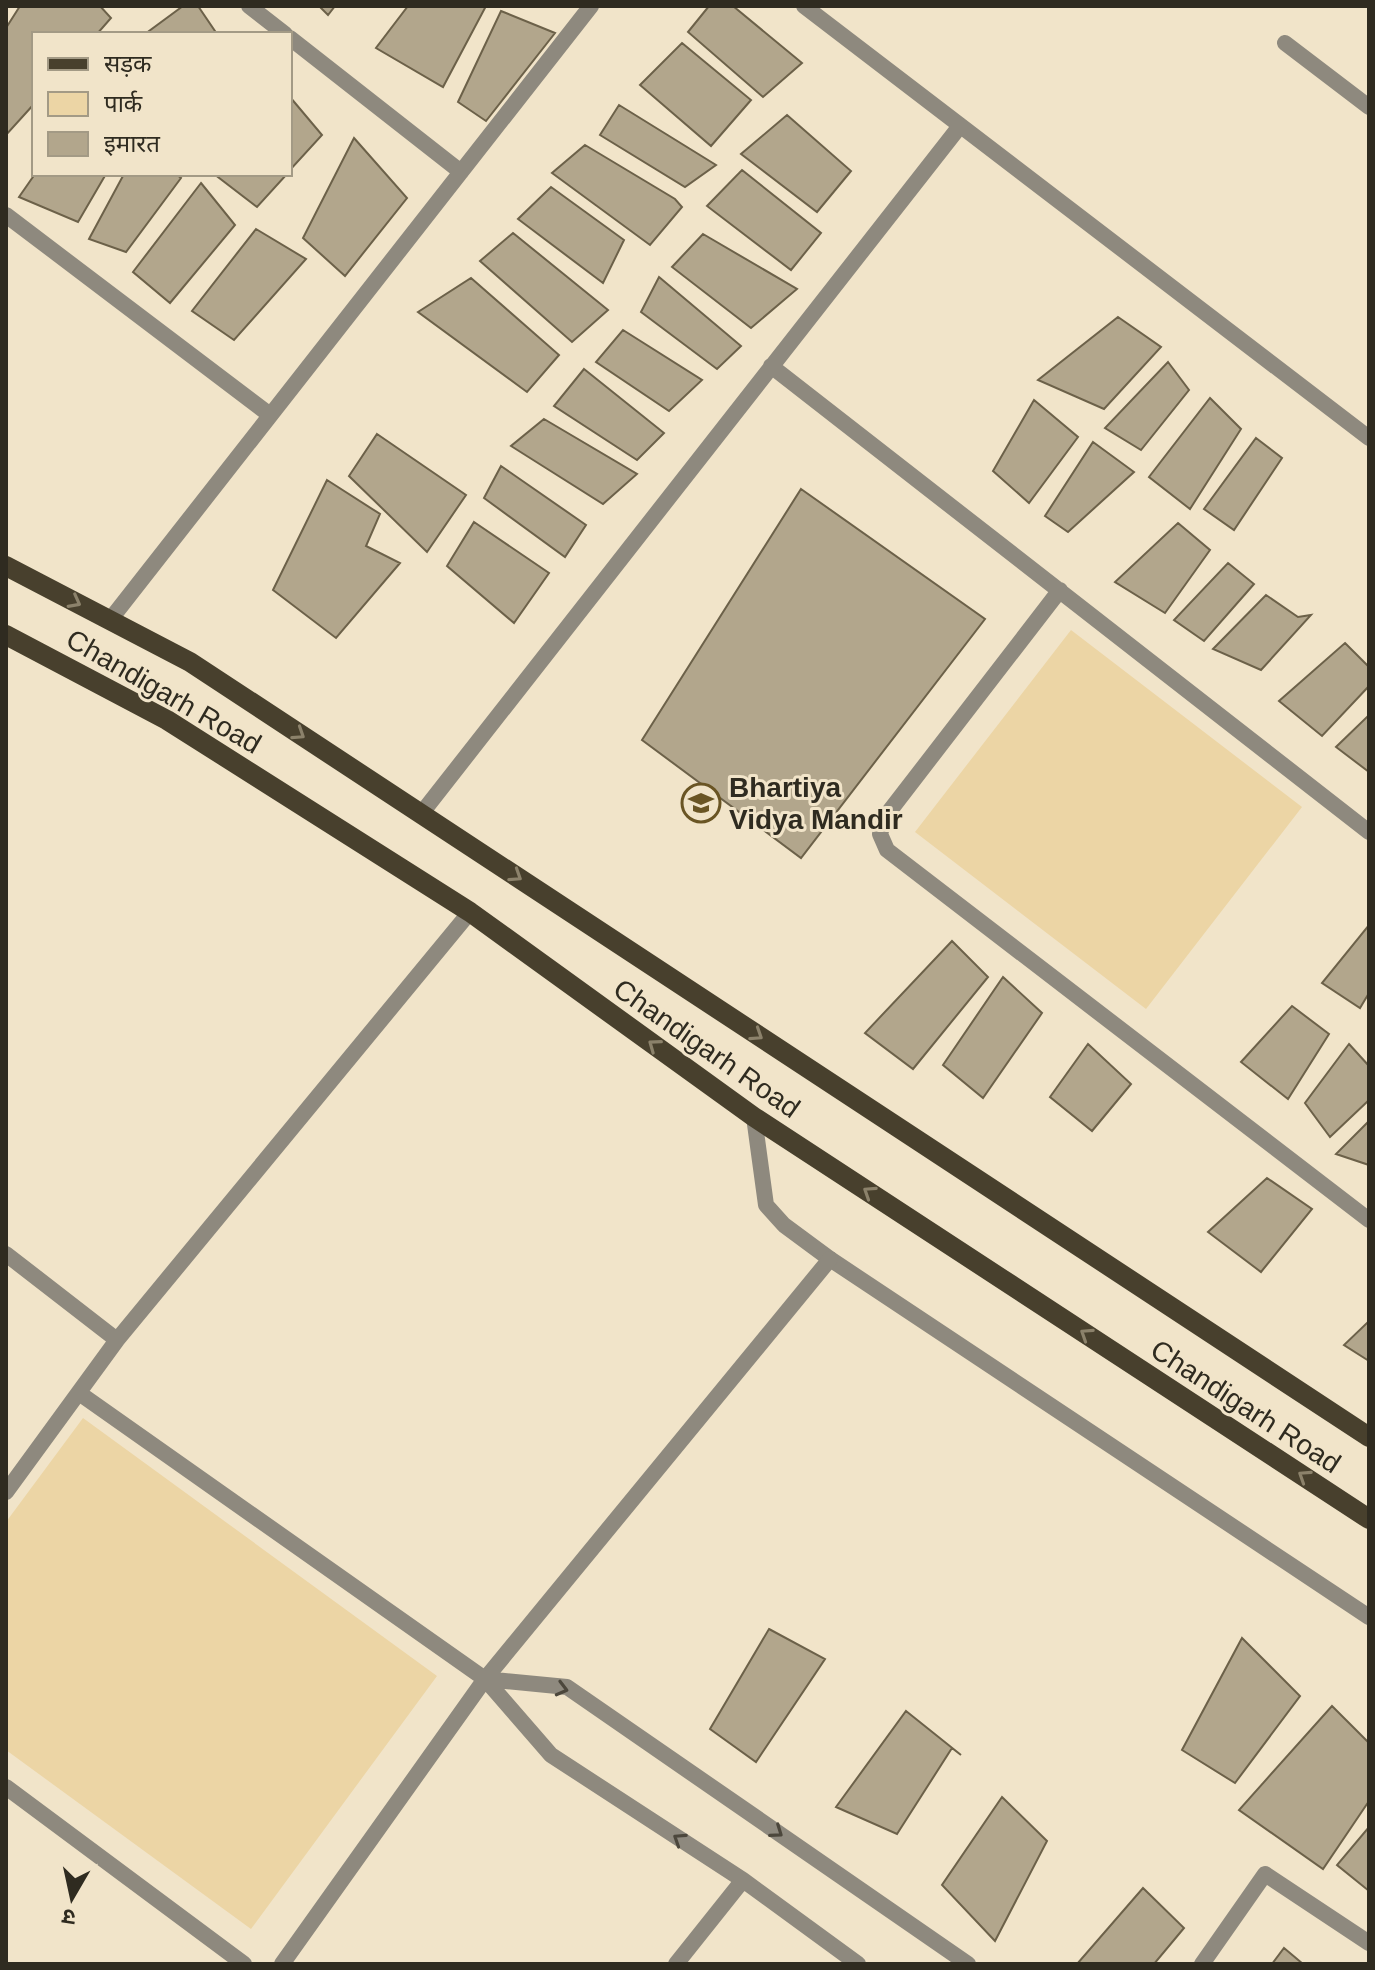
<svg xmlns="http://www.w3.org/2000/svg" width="1375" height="1970" font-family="Arial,'Noto Sans Devanagari',sans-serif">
	<rect width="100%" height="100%" fill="#f1e4c9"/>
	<path fill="#ecd5a5" d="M1071 630 1302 807 1146 1009 915 832Z
		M83 1418 437 1676 251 1929 6 1750V1522Z"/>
	<path fill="#b2a68c" stroke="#6c6149" stroke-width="2" d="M20 6H100L111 18 97 34H34V104L6 135V28Z
		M183 6H198L217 34H145Z
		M319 6H335L328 15Z
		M408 6H486L443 87 376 48Z
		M709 6H733L802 63 763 97 688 32Z
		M501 11 555 33 486 121 458 102Z
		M682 43 751 100 711 146 640 85Z
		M290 97 322 135 290 170Z
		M619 105 716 165 685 187 600 135Z
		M787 115 851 171 817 212 741 154Z
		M354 138 407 198 345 276 303 238Z
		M585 145 675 199 682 207 650 245 552 173Z
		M742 170 821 233 791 270 707 206Z
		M35 174H106L78 222 19 197Z
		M124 174H176L181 178 126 252 89 239Z
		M214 174H287L257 207Z
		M201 183 235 225 170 303 133 272Z
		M551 187 624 240 603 283 518 219Z
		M256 229 306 259 234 340 192 311Z
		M513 233 608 310 572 342 480 261Z
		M703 234 797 289 751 328 672 267Z
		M659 277 741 346 717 369 641 312Z
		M471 278 559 355 527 392 418 312Z
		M1118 317 1161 347 1104 409 1038 380Z
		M623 330 702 380 669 411 596 362Z
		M1168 362 1189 390 1141 450 1105 428Z
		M584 369 664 433 637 460 554 406Z
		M1210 398 1241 429 1190 509 1149 477Z
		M1034 400 1078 437 1029 503 993 471Z
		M544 419 637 474 603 504 511 446Z
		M377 434 466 495 427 552 349 476Z
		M1256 438 1282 458 1234 530 1204 509Z
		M1093 442 1134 472 1068 532 1045 516Z
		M501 466 586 525 565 557 484 498Z
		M327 480 380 514 366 546 400 563 336 638 273 590Z
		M801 489 985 619 801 858 642 740Z
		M474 522 549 573 514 623 447 566Z
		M1178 523 1210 550 1165 613 1115 582Z
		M1228 563 1254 584 1204 641 1174 620Z
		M1266 595 1298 617 1311 615 1261 670 1213 649Z
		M1345 643 1369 667V686L1322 736 1279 701Z
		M1369 715V772L1336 747Z
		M1369 925V993L1360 1008 1322 983Z
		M952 941 988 977 913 1069 865 1033Z
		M1003 977 1042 1013 983 1098 943 1065Z
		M1292 1006 1329 1034 1288 1099 1241 1062Z
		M1088 1044 1131 1084 1092 1131 1050 1097Z
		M1349 1044 1369 1066V1100L1330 1137 1305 1103Z
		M1369 1121V1165L1336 1154Z
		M1267 1178 1312 1209 1261 1272 1208 1232Z
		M1369 1321V1361L1344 1345Z
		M769 1629 825 1659 756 1762 710 1729Z
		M1242 1638 1300 1696 1235 1783 1182 1750Z
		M1332 1706 1369 1743V1801L1323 1869 1239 1810Z
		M906 1711 961 1755 952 1748 897 1834 836 1807Z
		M1002 1797 1047 1841 995 1941 942 1885Z
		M1369 1827V1891L1337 1865Z
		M1143 1888 1184 1928 1154 1964H1077Z
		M1284 1948 1303 1964H1272Z"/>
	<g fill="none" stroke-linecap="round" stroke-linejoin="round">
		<path stroke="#8e897e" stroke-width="16" d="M754 1117 766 1205 784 1225 830 1259 1369 1617"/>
		<path stroke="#8e897e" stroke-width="16" d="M249 6 285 34
			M804 6 1369 438
			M290 38 461 172
			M1285 43 1369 107
			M6 215 270 415
			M771 366 1369 832
			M1060 590 885 817 880 834 887 850 1369 1220
			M110 620 591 6
			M421 814 960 126
			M6 1254 117 1340
			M79 1393 485 1679 551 1755 743 1880 858 1964
			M6 1492 117 1340 470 912
			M485 1679 567 1687 968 1964
			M6 1787 244 1964
			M282 1964 485 1679 830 1259
			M676 1964 743 1880
			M1202 1964 1265 1874 1369 1943"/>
		<path stroke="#48402d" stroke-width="20" d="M6 566 190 662 1369 1437
			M6 635 167 720 470 912 754 1117 1369 1519"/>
	</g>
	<defs><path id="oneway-chevron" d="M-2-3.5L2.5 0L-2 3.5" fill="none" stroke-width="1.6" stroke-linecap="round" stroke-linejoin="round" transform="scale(2)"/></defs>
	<g stroke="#8c826b">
		<use href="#oneway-chevron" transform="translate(75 602) rotate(28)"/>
		<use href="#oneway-chevron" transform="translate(299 734) rotate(33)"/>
		<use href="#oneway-chevron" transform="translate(516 876) rotate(33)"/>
		<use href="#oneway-chevron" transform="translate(757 1035) rotate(33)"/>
		<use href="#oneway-chevron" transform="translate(654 1045) rotate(-144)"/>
		<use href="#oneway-chevron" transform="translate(869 1192) rotate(-147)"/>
		<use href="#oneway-chevron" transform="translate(1086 1334) rotate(-147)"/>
		<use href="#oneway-chevron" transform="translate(1304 1476) rotate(-147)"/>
	</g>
	<g stroke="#4c473c">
		<use href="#oneway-chevron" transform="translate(562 1689) rotate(15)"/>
		<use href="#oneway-chevron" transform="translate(777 1832) rotate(35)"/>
		<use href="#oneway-chevron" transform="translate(679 1839) rotate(-147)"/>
	</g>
	<defs>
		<g id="school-ring" transform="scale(2)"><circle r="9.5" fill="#f1e4c9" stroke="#6a5524" stroke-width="1.5"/><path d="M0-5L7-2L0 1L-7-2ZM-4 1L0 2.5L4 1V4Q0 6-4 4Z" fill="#6a5524"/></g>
	</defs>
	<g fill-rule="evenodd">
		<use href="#school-ring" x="701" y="803"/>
	</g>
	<g text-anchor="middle" stroke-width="6" stroke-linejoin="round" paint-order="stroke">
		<g font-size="28" fill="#2f2b20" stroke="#f1e4c9">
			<text transform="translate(164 691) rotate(30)" y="10">Chandigarh Road</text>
			<text transform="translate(707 1048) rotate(35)" y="10">Chandigarh Road</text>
			<text transform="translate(1246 1406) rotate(33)" y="10">Chandigarh Road</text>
		</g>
		<g font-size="28" font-weight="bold" fill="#2f2b20" stroke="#f1e4c9" text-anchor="start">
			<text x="729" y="797">Bhartiya<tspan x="729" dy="32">Vidya Mandir</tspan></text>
		</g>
	</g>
	<rect width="1375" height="1970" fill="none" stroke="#2f2b20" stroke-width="16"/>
	<rect x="32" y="32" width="260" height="144" fill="#f1e4c9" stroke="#a39a85" stroke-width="2"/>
	<rect x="48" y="58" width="40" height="12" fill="#48402d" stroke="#a39a85" stroke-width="2"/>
	<text x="104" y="72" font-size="24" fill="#2f2b20">सड़क</text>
	<rect x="48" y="92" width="40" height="24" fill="#ecd5a5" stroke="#a39a85" stroke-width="2"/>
	<text x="104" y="112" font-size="24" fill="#2f2b20">पार्क</text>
	<rect x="48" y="132" width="40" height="24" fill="#b2a68c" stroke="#a39a85" stroke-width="2"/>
	<text x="104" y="152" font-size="24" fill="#2f2b20">इमारत</text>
	<g transform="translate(72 1898) rotate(189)" stroke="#f1e4c9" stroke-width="6" paint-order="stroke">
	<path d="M0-6L14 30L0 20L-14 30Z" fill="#2f2b20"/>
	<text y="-12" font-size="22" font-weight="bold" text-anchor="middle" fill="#2f2b20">उ</text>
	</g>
</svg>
